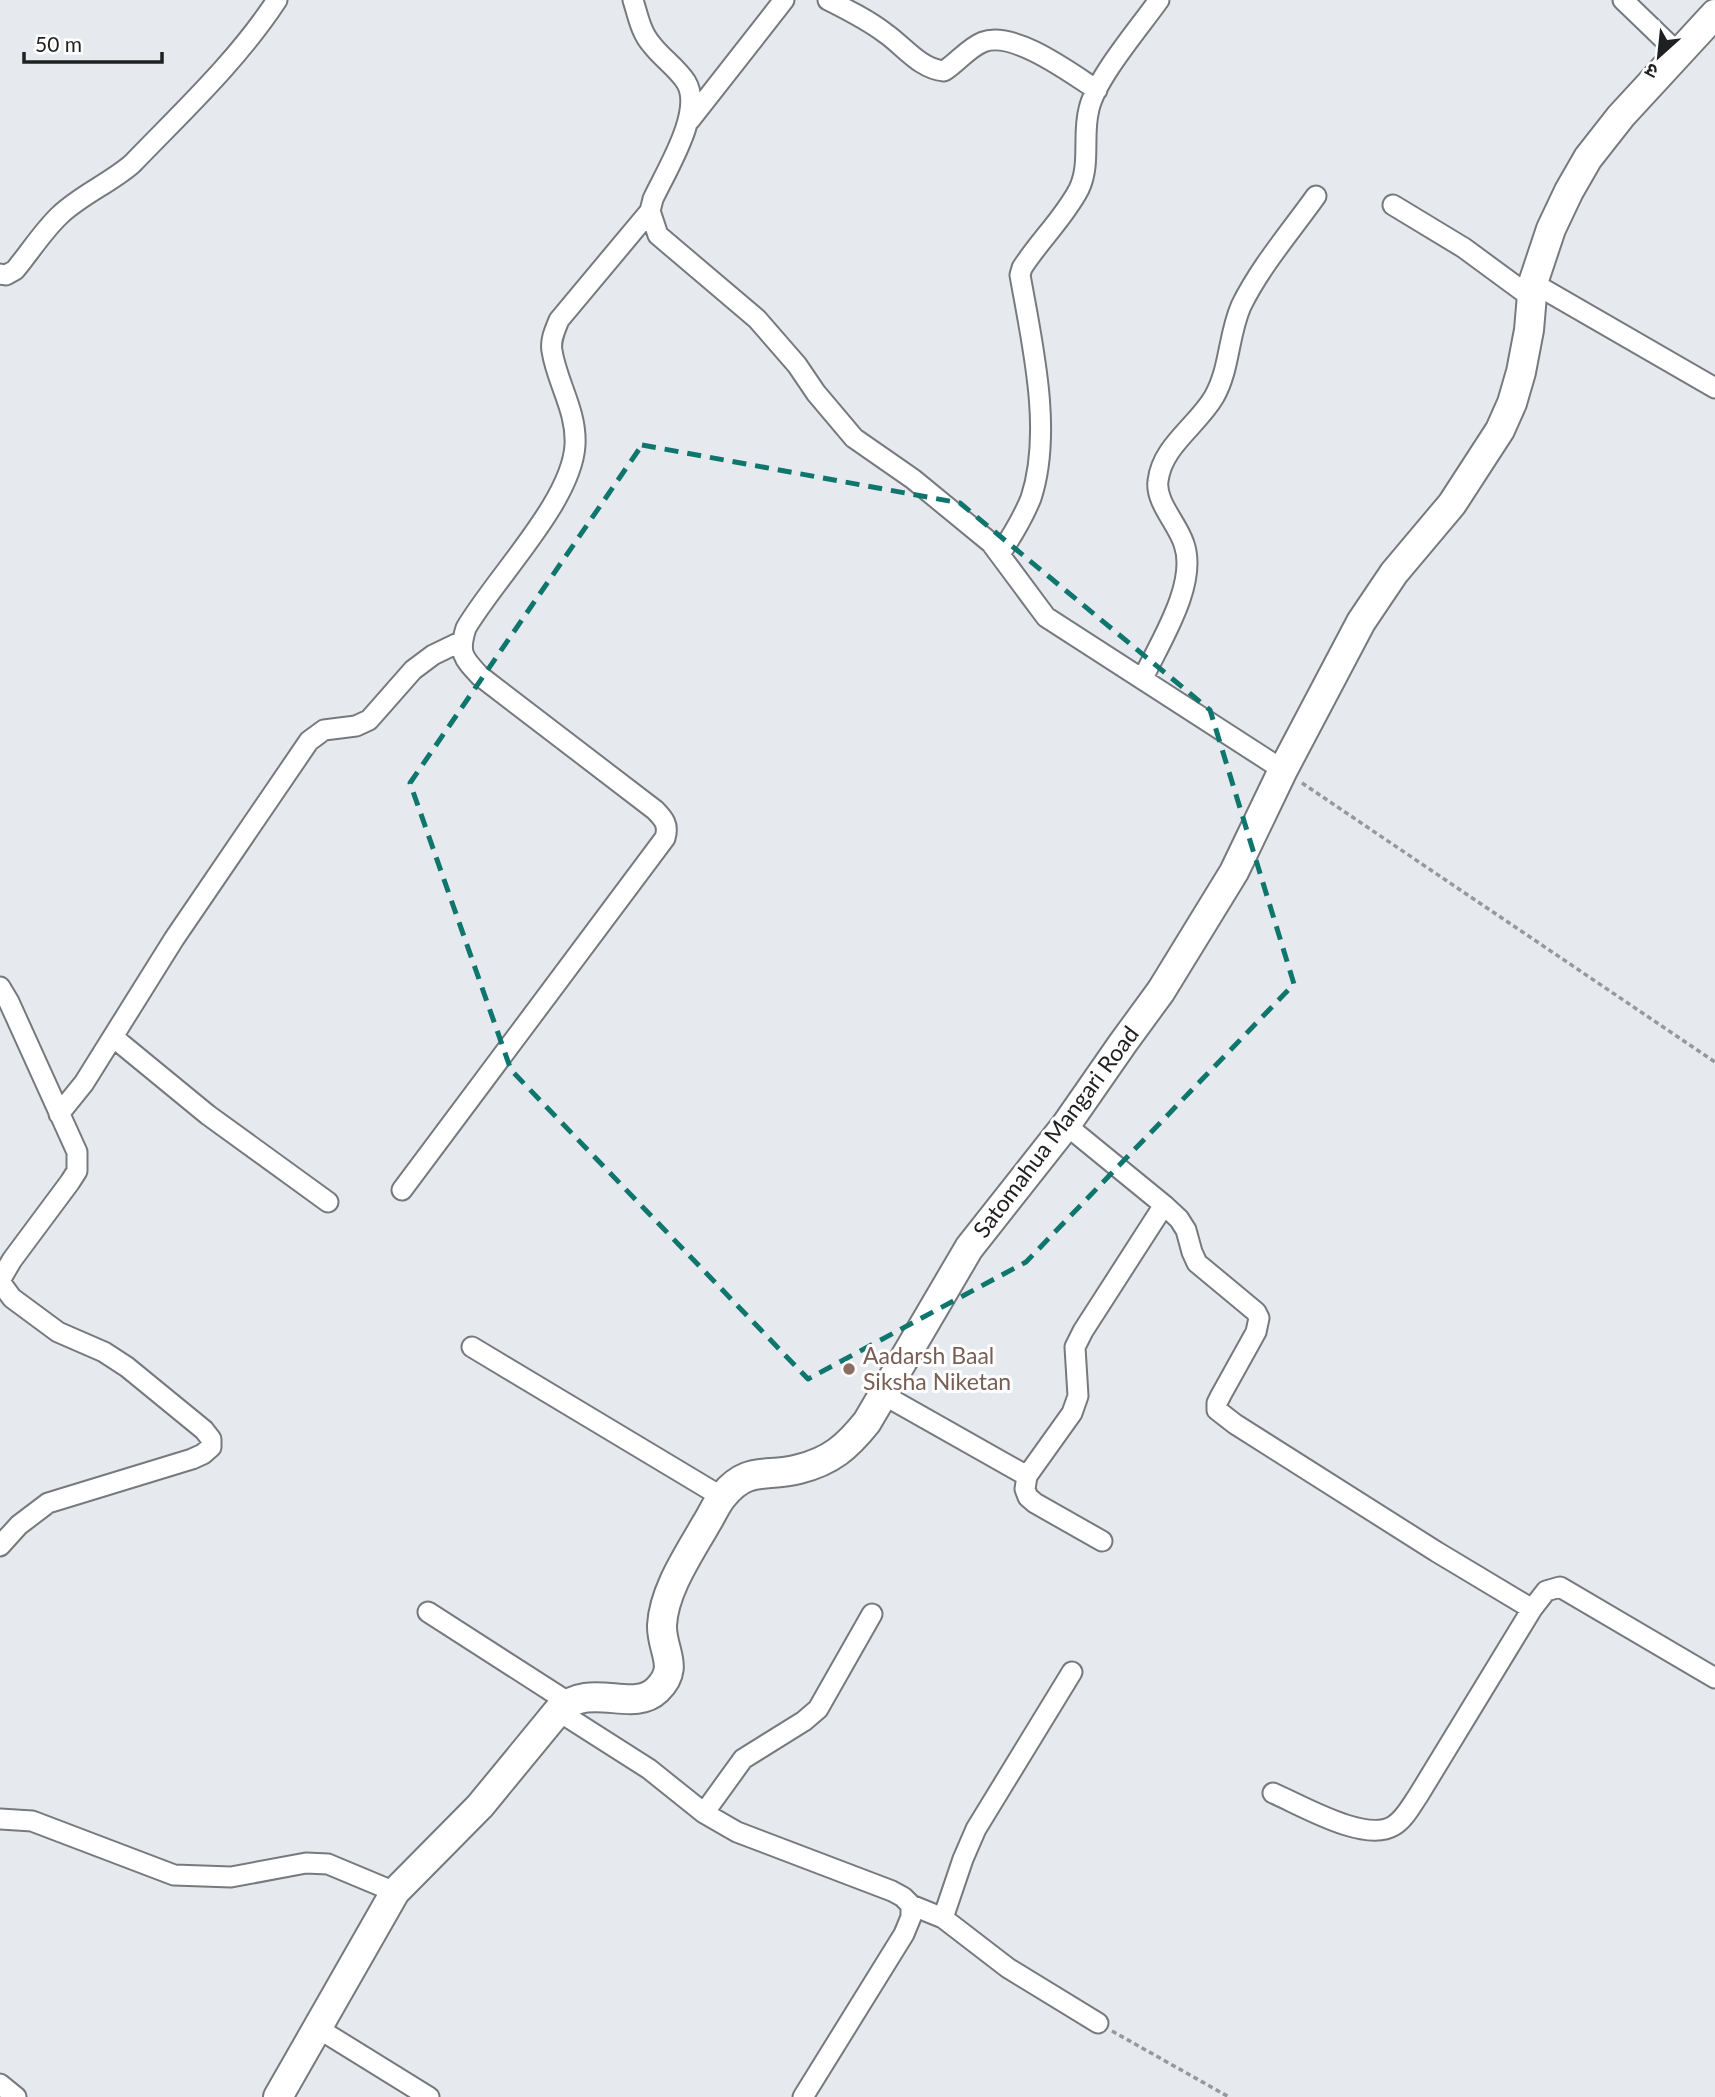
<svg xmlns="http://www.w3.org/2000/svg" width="1715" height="2097" font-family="Lato,'Noto Sans Devanagari',sans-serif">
	<rect width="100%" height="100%" fill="#e6eaee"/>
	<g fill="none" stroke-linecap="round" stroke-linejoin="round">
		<g stroke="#76797d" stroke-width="23">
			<path id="street" d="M633 0C638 16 641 33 652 45 662 58 677 68 686 82 704 111 666 171 653 199L650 211 658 235 757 319 797 365 816 393 854 438 913 479 991 543 1046 617 1283 770
				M828 0C848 10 868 20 885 33 904 46 920 69 944 71 957 63 968 48 983 42 1014 30 1072 74 1097 90
				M1623 0 1678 53
				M690 120 784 0
				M1393 205 1464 248 1532 298
				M0 274 6 275 15 270C30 252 43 231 60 215 81 195 110 183 132 164 183 111 237 61 277 0
				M1533 283 1715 388
				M1000 554C1012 536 1023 518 1031 498 1053 431 1032 343 1020 275L1022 268C1039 241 1064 218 1079 189 1091 164 1082 135 1089 109 1096 78 1140 27 1159 0
				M1143 678C1160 642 1198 584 1184 544 1178 524 1155 502 1158 481 1162 446 1197 426 1214 397 1230 369 1228 336 1241 306 1260 267 1291 231 1316 196
				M0 987 9 1002 77 1152V1171L70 1182 12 1260 2 1277 1 1283 12 1298 58 1332 104 1352 127 1367 204 1430 211 1439V1447L203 1454 192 1459 48 1503 19 1525 0 1546
				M113 1037 208 1115 328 1202
				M59 1114 84 1083 174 939 309 741 324 730 356 726 369 720 413 670 433 655 462 641
				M1066 1125 1164 1205 1179 1219 1186 1230 1192 1252 1197 1263 1256 1312 1259 1318 1256 1332 1221 1395 1217 1403V1410L1235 1424 1437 1552 1532 1609
				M402 1190 665 838C669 825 664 819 655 810L480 676C463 658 458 653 466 628 496 577 572 501 575 445 577 411 557 383 552 351 550 340 555 330 559 320L650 211
				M472 1347 722 1497
				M882 1394 1027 1476
				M1102 1541 1035 1503 1028 1497 1025 1489 1027 1476 1072 1413 1078 1396 1075 1347 1083 1331 1164 1205
				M428 1612 568 1702
				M558 1711 649 1769 704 1813 737 1832 892 1891 903 1897 911 1905V1917L904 1934 803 2097
				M1273 1793C1301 1805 1365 1843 1393 1826 1404 1820 1411 1806 1418 1796L1532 1609 1546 1591 1560 1587 1715 1678
				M704 1813 743 1759 804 1721 818 1709 872 1614
				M0 1819 32 1821 174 1875 231 1877 306 1863 328 1864 395 1892
				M911 1905 943 1918 1008 1968 1098 2023
				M943 1918 963 1859 976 1829 1072 1672
				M319 2029 429 2097
				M0 2084 16 2097"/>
		</g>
		<g stroke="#76797d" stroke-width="32">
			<path id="secondary" d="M278 2097 395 1892 480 1806 558 1711C591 1680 632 1714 657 1690 681 1667 661 1651 662 1625 664 1590 689 1554 706 1524 712 1515 716 1504 723 1496 748 1465 766 1478 799 1469 831 1461 847 1447 867 1422L969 1248 1066 1125 1123 1043 1161 991 1234 872 1283 770 1361 622 1394 573 1452 504 1500 430 1512 403 1521 372 1529 330 1533 283 1551 229 1569 191 1588 158 1621 116 1715 14"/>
		</g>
		<path stroke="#96999c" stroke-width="3.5" stroke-dasharray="5 3.5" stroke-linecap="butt" d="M1302 783 1715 1062
			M1112 2031 1229 2097"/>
		<use href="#street" stroke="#fff" stroke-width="19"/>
		<use href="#secondary" stroke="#fff" stroke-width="28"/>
	</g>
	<path fill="none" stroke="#0f766e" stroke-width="5" stroke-dasharray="14 9" stroke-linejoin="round" d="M642 445 960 503 1210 710 1294 984 1026 1262 808 1379 511 1070 410 783Z"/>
	<circle fill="#8d6e63" stroke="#fff" stroke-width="2.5" cx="849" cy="1369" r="7"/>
	<g text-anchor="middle" stroke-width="6" stroke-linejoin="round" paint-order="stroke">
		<g font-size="23" fill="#1f2022" stroke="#fff">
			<text transform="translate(1056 1132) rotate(-53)" y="8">Satomahua Mangari Road</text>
		</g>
		<g font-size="23" fill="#785e54" stroke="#fff" text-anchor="start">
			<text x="863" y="1364">Aadarsh Baal<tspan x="863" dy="26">Siksha Niketan</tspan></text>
		</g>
	</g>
	<g transform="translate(1659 56) rotate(207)" stroke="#ffffff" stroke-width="5" paint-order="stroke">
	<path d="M0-5L12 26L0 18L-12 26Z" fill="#1f2022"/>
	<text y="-10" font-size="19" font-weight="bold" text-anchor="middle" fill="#1f2022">उ</text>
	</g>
	<path d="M24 52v10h138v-10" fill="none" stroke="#1f2022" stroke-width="3.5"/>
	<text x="35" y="52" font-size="21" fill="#1f2022" stroke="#ffffff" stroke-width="5" paint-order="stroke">50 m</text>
</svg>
